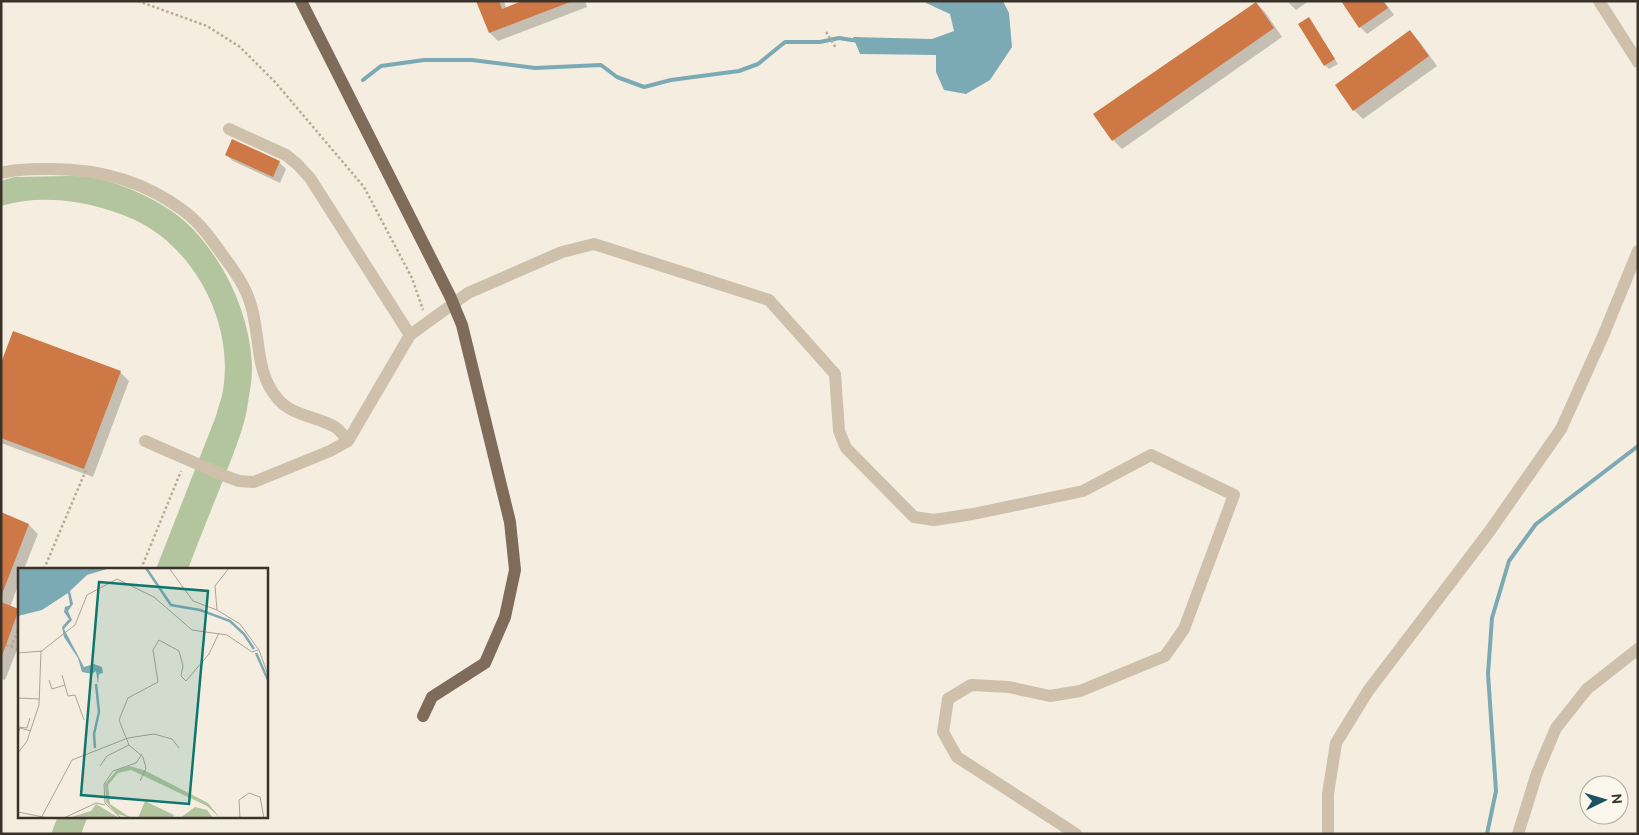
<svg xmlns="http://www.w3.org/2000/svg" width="1639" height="835" font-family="Ubuntu,sans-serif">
	<rect width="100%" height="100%" fill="#f5eee0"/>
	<path fill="#b3c59e" d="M69 176C78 176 87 176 96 178 125 185 157 199 181 218 222 253 251 314 252 368 252 382 249 396 247 409 244 426 237 444 231 460 217 496 202 532 188 569H156L216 416C218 407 222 399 223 390 233 330 202 262 151 229 136 219 119 213 102 208 70 199 34 196 1 206V181L14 177Z
		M58 816H88L81 834H51Z"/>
	<path fill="#7caab4" d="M926 1H1003L1009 13 1012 47 990 80 966 94 944 90 936 72V55L860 54 853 37 932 39 954 31 950 14 926 3Z"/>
	<path fill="#0003" d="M478 1H504L506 8 525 1H585L587 7 498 41 490 33Z
		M1287 1H1309L1296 10Z
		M1346 1H1384L1394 15 1367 34 1360 27Z
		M1256 3 1265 12 1282 37 1122 149 1113 140Z
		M1308 18 1338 64 1329 69 1325 65Z
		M1410 32 1419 41 1437 66 1363 119 1354 110 1336 86Z
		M226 155 279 162 286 169 280 183 233 161Z
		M1 366 120 372 129 381 93 477 1 443Z
		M1 514 29 525 38 534 24 569H19V583L10 607 19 611V645L5 680 1 679Z"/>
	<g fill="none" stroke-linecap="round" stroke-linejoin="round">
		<path stroke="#7caab4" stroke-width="4" d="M363 80 381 66 424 60H472L535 68 601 65 617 77 644 87 671 80 739 71 758 64 785 42H820L839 38 858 41
			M1487 834 1496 791 1488 674 1492 618 1509 561 1536 524 1638 446"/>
	</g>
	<path fill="#ce7945" d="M476 1H499L502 9 522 1 570 2 489 33Z
		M1341 1H1383L1388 8 1359 28Z
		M1256 2 1274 28 1112 141 1093 114Z
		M1309 17 1335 59 1324 66 1298 24Z
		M1410 30 1429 56 1353 111 1335 85Z
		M232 139 280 161 273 177 225 155Z
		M13 331 121 371 84 469 1 438V363Z
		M1 512 29 524 2 594H1Z
		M1 602 19 609 2 656 1 655Z"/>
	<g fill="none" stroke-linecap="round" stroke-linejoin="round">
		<path stroke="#baaa94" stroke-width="2.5" stroke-dasharray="2.5 2.5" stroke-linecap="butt" d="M138 1 207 26 240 47 275 82 364 187 412 278 423 310
			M826 32 836 48
			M44 569 86 470
			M141 569 181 471
			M6 645 19 650
			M11 647 19 628"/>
		<path stroke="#cec0aa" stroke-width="12" d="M1599 1 1638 62
			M229 129 286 155 297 164 310 178 410 335
			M1 173C16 169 31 169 46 169 97 168 143 180 184 211 200 223 212 240 224 257 234 270 245 286 250 302 261 334 254 372 278 399 292 416 317 416 335 427 340 430 344 436 348 441
			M145 441 225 476 239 481 254 482 330 451 348 441 410 335 468 293 562 252 594 244 769 300 835 374 839 431 846 448 914 517 934 520 973 514 1083 491 1151 455 1234 495 1184 629 1165 656 1080 691 1050 696 1009 687 971 685 948 699 943 732 957 757 1076 834
			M1328 834V794L1336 743 1368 691 1489 532 1561 429 1603 336 1638 251
			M1518 834 1537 773 1556 728 1587 689 1638 649"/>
		<path stroke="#7e6b5a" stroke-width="12" d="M301 1 450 296 462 325 510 522 515 570 505 617 485 663 432 697 423 716"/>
	</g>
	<g transform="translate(18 568)">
		<rect width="250" height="250" fill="#f5eee0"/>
		<path d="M111 198 126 202 190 235 202 250 189 238 113 202 100 205 90 217 92 236 113 250 99 246 88 234 87 216 99 202ZM127 233 156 247 154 250H120ZM78 236 101 250H50L73 243ZM177 239 189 242 195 250H162Z" fill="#b3c59e"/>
		<path d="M0 0H106L89 1 69 7 52 23 55 36 50 43 54 52 46 61 66 99 76 96 84 99 85 105 81 106 80 116 78 103 74 106 64 104 60 90 46 69 44 59 51 51 46 44 47 39 52 37 50 25 24 42 0 48Z" fill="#7caab4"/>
		<path fill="none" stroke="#7caab4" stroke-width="2.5" d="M128 0 153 37 182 42 212 53 226 66 236 81M238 85 250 112M77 180 76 166 81 144 78 116"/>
		<path fill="none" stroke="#aba397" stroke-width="1" d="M151 0 175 33 199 42M211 0 197 18 199 42 222 56 241 82 250 107M0 85 24 83 30 78 57 57 69 27 99 11 136 29 174 62 209 67 234 84 240 82M44 107 50 128 57 127 66 152M31 112 34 121 47 117M0 130 22 131M0 159 9 160 12 150M0 166 2 160 13 163M0 185 9 173 21 137 23 83M82 198 89 188 111 177M122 213 128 200 125 189 111 177 101 152 110 130 140 114 135 82 141 72 161 83 165 98 163 108 168 113 191 86 201 65M0 244 30 250M23 250 54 192 110 170 136 166 154 171 161 180M46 250 78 235 87 237M103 250 87 235 86 216 95 203 118 195 124 186M222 250 221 232 231 225 242 229 246 250"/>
		<path fill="#0f766e" fill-opacity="0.15" stroke="#0f766e" stroke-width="2.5" d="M81 14 190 23 171 236 63 227Z"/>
		<rect width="250" height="250" fill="none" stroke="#3b322a" stroke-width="2.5"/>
	</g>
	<rect width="1639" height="835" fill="none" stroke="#3b322a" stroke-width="5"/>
	<g transform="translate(1604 800) rotate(85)"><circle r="24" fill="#fbf7ed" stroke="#aea89f"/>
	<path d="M0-4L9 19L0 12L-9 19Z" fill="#1c5260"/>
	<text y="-8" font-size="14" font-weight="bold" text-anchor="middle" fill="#3b322a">N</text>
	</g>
</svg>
